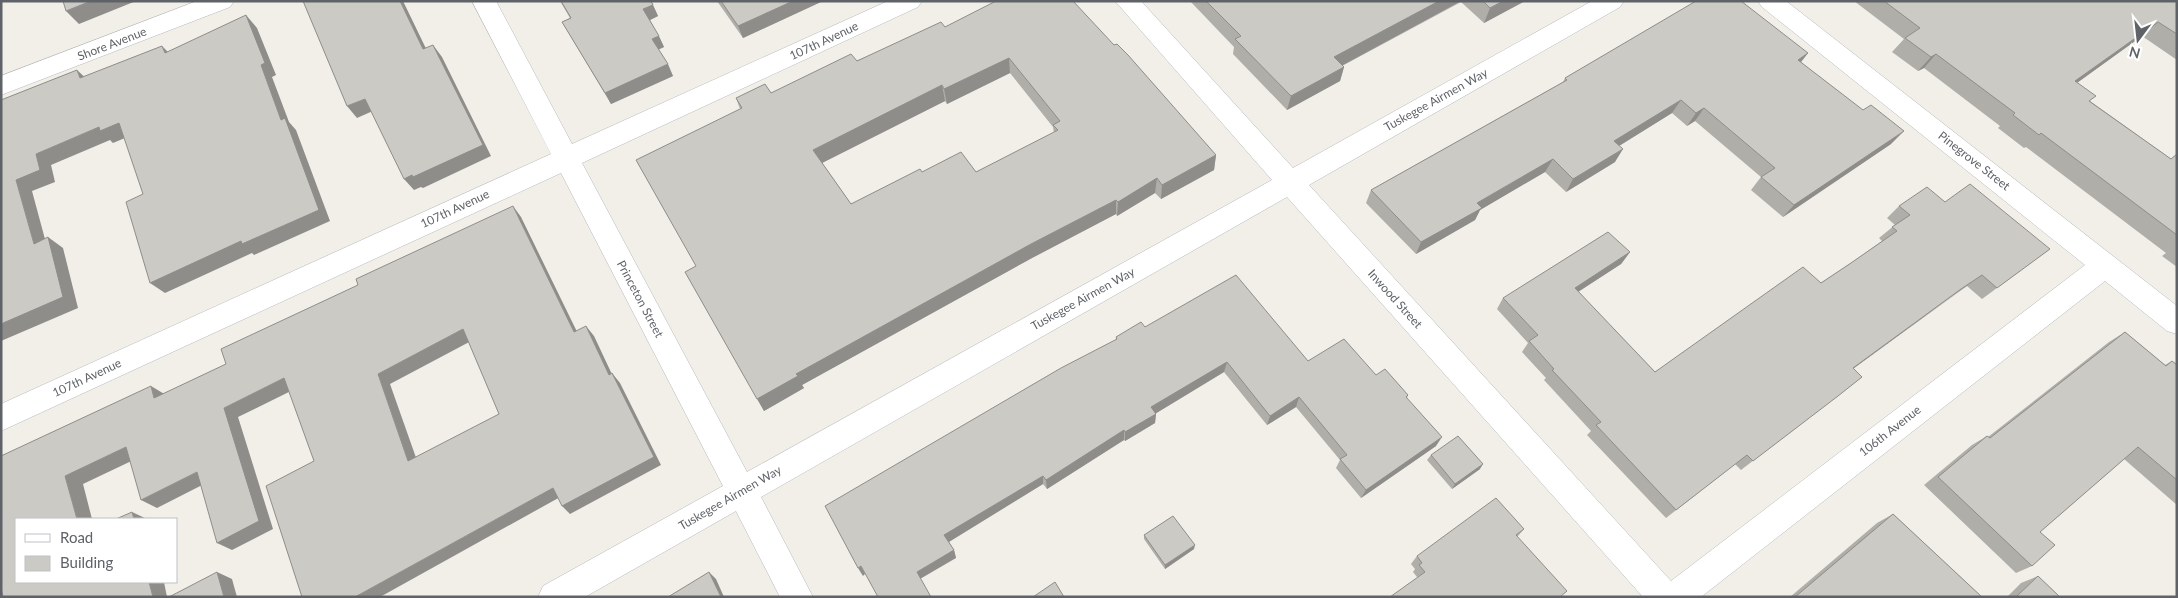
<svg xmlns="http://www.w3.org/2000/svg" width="2178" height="598" font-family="Lato,sans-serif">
	<rect width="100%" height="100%" fill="#f1efe8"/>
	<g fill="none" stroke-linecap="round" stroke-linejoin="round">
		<g stroke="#b5b8bc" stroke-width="1">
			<path id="street" d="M197 1H234L230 7 1 95V76Z
				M472 1H496L572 144 888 1H922L918 7 582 163 747 472 1272 180 1115 1H1141L1293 168 1592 1H1624L1620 7 1309 185 1671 581 2085 265 1762 7 1758 1H1786L2177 306V334L2167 331 2105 281 1701 597H1643L1287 197 761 497 813 597H780L736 511 585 597H538L543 586 723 486 561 173 1 431V404L551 154Z"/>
		</g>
		<use href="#street" fill="#fff" fill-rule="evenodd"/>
	</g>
	<path fill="#afaea9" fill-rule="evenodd" d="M560 1H651L658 16 650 20 664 47 658 50 673 76 611 104 562 22 570 18Z
		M717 1H823L743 38Z
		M1190 1H1525L1484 23 1461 2 1342 66 1344 67 1340 81 1287 110 1233 54 1234 47Z
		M1854 1H2177V60L2142 36 2077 83 2090 101 2171 159 2177 154V267L2162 256 2166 253 2026 147 2024 148 1998 128 2000 126 1924 68 1918 71 1892 52 1904 39Z
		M945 27 1216 155 1214 170 1161 199 1155 193 1117 216 1116 214 1032 258 802 385 804 388 764 411 696 266 740 109 736 98 771 93ZM1010 73 1053 127 1054 133 976 172H922L851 204 822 163 945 101 947 104Z
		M1808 53 1801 62 1891 144 1783 217 1751 190 1761 177 1695 121 1687 126 1672 113 1619 146 1615 162 1566 192 1545 172 1480 210 1475 220 1416 254 1366 203 1371 190 1563 82 1565 78Z
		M1945 202 2050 249 1982 299 1967 286 1947 300 1853 369 1862 377 1741 470 1735 464 1666 518 1587 435 1591 431 1544 380 1546 378 1522 352 1528 343 1497 309 1503 298 1630 252 1621 264 1578 292 1655 372 1821 283 1851 263 1882 241 1879 238 1895 225 1887 218 1899 206Z
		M1145 327 1376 375 1408 395 1407 398 1436 446 1361 498 1336 468 1340 460 1296 407 1267 425 1224 372 1156 413 1155 423 1125 441 1124 440 1047 489 1043 484 949 542 954 550 956 558 865 574 863 576 1116 340V337Z
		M2125 332 2165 365 2172 361 2177 365V505L2124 459 2040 532 2032 566 2016 573 1924 485 1972 445 1987 436 1988 437 2109 342Z
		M1431 455 1480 469 1452 489 1427 460Z
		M1893 514 1982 597H1790L1877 523Z
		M1524 529 1518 536 1417 577 1413 572 1415 569 1411 564 1417 556Z
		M1144 535 1194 549 1165 569 1144 539Z
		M2038 576 2060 597H2007L2021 583Z"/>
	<path fill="#8f8d8a" d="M91 1H136L79 24 66 11Z
		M400 1H403L432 61 423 49Z
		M793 1H823L743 38 738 26Z
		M1439 1H1461L1330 72 1334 57Z
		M1503 1H1525L1484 23 1490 8Z
		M653 5 658 16 648 21 643 9Z
		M246 15 257 28 276 75 272 77 289 122 296 130 330 221 254 255 252 253 165 293 150 283 281 120 261 65Z
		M2158 22 2142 36 2060 95 2075 81Z
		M659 36 664 47 657 50 652 39Z
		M433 45 442 57 491 156 423 188 421 187 414 190 404 179Z
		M162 46 174 58 165 53Z
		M1808 53 1797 67 1798 60Z
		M1936 54 1924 68 1918 71 1931 57Z
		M1009 58 1010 73 947 104 944 89Z
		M668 64 673 76 611 104 605 93Z
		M1344 67 1340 81 1287 110 1291 96Z
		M77 70 91 83 80 78Z
		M942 85 945 101 818 165 813 150Z
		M365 99 375 110 357 118 347 106Z
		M1681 100 1672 113 1606 154 1614 141Z
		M1704 108 1695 121 1687 126 1696 113Z
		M119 123 132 135 113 143 110 140 51 165 55 182 32 191 49 254 34 244 16 180 36 154 99 127Z
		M1904 131 1891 144 1783 217 1794 205Z
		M1623 149 1615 162 1566 192 1573 179Z
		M1216 155 1214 170 1161 199 1162 185Z
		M1553 159 1545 172 1480 210 1475 220 1416 254 1421 242 1477 203Z
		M1157 178 1155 193 1117 216 1118 202Z
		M1116 200V214L1032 258 802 385 804 388 764 411 757 399 796 374 1031 244Z
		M513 206 521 217 582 342 574 332Z
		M48 237 63 248 78 308 1 341V324Z
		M1630 252 1621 264 1567 299 1575 288Z
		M1982 275 1967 286 1840 378 1853 368Z
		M586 326 594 336 617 385 609 375Z
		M463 329 473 340 390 384 420 469 408 461 378 374Z
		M1227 362 1224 372 1150 417 1151 407Z
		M612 373 620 383 661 465 570 514 562 506Z
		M284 378 297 388 238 417 273 529 232 550 217 543 224 408Z
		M151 386 166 395 154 398Z
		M1299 397 1296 407 1267 425 1270 416Z
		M1156 414 1155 423 1125 441V432Z
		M1124 430V440L1047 489 1046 480Z
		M1442 437 1436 446 1361 498 1366 490Z
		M126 447 142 456 83 484 92 519H77L65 476Z
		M1483 464 1480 469 1452 489 1455 484Z
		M197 472 212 480 157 508 141 500Z
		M1043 476V484L947 543 944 535Z
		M553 488 562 496 380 597H355Z
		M132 512 147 519H134Z
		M1195 545 1194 549 1165 569V565Z
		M954 550 956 558 920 579 917 572Z
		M861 566 865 574 863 576 858 568Z
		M217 572 232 579 237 597H224Z
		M709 572 716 579 724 597H721Z
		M149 582H164L167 597H153Z"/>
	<path fill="#cccac5" stroke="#8f8d8a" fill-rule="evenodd" d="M63 1H91L66 11Z
		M303 1H400L423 49 433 45 483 145 413 177 412 175 404 179 365 99 347 106Z
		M561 1H651L653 5 643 9 659 36 652 39 668 64 605 93 562 22 571 18Z
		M721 1H793L738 26Z
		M996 1H1073L1114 45 1117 44 1128 55 1216 155 1162 185 1157 178 1118 202 1116 200 1031 244 796 374 798 376 757 399 685 272 696 266 636 160 742 108 736 98 765 84 771 93 851 54 857 61 941 22 945 27ZM1009 58 1060 121 1053 125 1058 130 976 172 961 152 922 172 920 169 851 204 813 150 942 85 944 89Z
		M1206 1H1439L1334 57 1344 67 1291 96 1235 39 1241 36Z
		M1483 1H1503L1490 8Z
		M1696 1H1741L1808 53 1798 60 1863 110 1871 105 1904 131 1794 205 1761 177 1775 168 1704 108 1696 113 1681 100 1614 141 1623 149 1573 179 1553 159 1477 203 1482 208 1421 242 1371 190 1567 80 1565 78Z
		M1884 1H2177V34L2158 22 2075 81 2096 96 2089 101 2171 159 2177 154V235L2041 133 2039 135 2013 115 2015 113 1936 54 1931 57 1905 38 1920 28Z
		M246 15 265 63 261 65 281 120 285 118 319 210 242 244 241 241 150 283 126 202 143 194 119 123 100 131 99 127 36 154 40 170 16 180 34 244 48 237 63 297 1 324V100L77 70 80 78 162 46 165 53Z
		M1970 184 2050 249 1997 288 1982 275 1961 289 1853 368 1862 377 1838 396 1753 461 1747 455 1676 510 1596 425 1601 422 1552 370 1554 369 1529 341 1538 335 1503 298 1608 232 1630 252 1575 288 1655 372 1803 267 1821 283 1851 263 1897 231 1892 227 1910 215 1899 206 1927 187 1945 202Z
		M513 206 574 332 586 326 609 375 612 373 654 457 562 506 553 488 355 597H302L266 486 314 461 284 378 224 408 259 521 217 543 197 472 141 500 126 447 65 476 77 519H16V582H149L153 597H3L1 588V456L151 386 154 398 226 364 221 349 358 285 356 279ZM463 329 499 414 408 461 378 374Z
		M1236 275 1308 361 1344 339 1376 375 1385 369 1408 395 1406 397 1442 437 1366 490 1340 459 1347 455 1299 397 1270 416 1227 362 1151 407 1156 414 1125 432 1124 430 1046 480 1043 476 944 535 954 550 917 572 931 597H878L861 566 858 568 825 506 1061 368 1117 339 1116 337 1141 322 1145 327Z
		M2125 332 2166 366 2172 361 2177 365V480L2138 447 2040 532 2055 545 2032 566 1938 477 1987 436 1990 438Z
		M1458 436 1483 464 1455 484 1431 455Z
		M1496 498 1524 529 1516 535 1567 591 1560 597H1390L1425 572 1419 565 1422 563 1417 556Z
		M132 512 134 519H116Z
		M1893 514 1982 597H1795Z
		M1173 516 1195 545 1165 565 1144 535Z
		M217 572 224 597H169Z
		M709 572 721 597H668Z
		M2038 576 2060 597H2016Z
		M1055 582 1064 597H1033Z"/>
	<g text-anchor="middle" stroke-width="5" stroke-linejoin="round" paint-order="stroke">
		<g font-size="12" fill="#5f6368" stroke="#fff">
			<text transform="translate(824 41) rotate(-25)" y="4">107th Avenue</text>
			<text transform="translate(112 44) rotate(-21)" y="4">Shore Avenue</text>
			<text transform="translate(1436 100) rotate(-29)" y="4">Tuskegee Airmen Way</text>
			<text transform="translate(1974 161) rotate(38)" y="4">Pinegrove Street</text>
			<text transform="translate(455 209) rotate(-25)" y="4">107th Avenue</text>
			<text transform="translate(640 299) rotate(62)" y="4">Princeton Street</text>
			<text transform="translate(1083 299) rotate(-29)" y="4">Tuskegee Airmen Way</text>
			<text transform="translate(1395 299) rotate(48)" y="4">Inwood Street</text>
			<text transform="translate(87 378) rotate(-25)" y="4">107th Avenue</text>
			<text transform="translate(1890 431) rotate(-38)" y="4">106th Avenue</text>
			<text transform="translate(730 498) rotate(-30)" y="4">Tuskegee Airmen Way</text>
		</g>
	</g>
	<rect width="2178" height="598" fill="none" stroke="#5f6368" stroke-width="5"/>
	<rect x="15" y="518" width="162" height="65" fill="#ffffff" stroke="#bfc1c3"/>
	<rect x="25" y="534" width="25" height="8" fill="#ffffff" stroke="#bfc1c3"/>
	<text x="60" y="543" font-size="15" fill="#5f6368">Road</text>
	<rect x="25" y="556" width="25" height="15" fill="#cccac5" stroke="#bfc1c3"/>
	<text x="60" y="568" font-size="15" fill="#5f6368">Building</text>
	<g transform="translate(2138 40) rotate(195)" stroke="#ffffff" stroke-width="4" paint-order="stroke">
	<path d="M0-4L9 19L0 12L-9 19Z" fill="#5f6368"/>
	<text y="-8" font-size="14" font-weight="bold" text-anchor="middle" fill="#5f6368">N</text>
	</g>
</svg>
